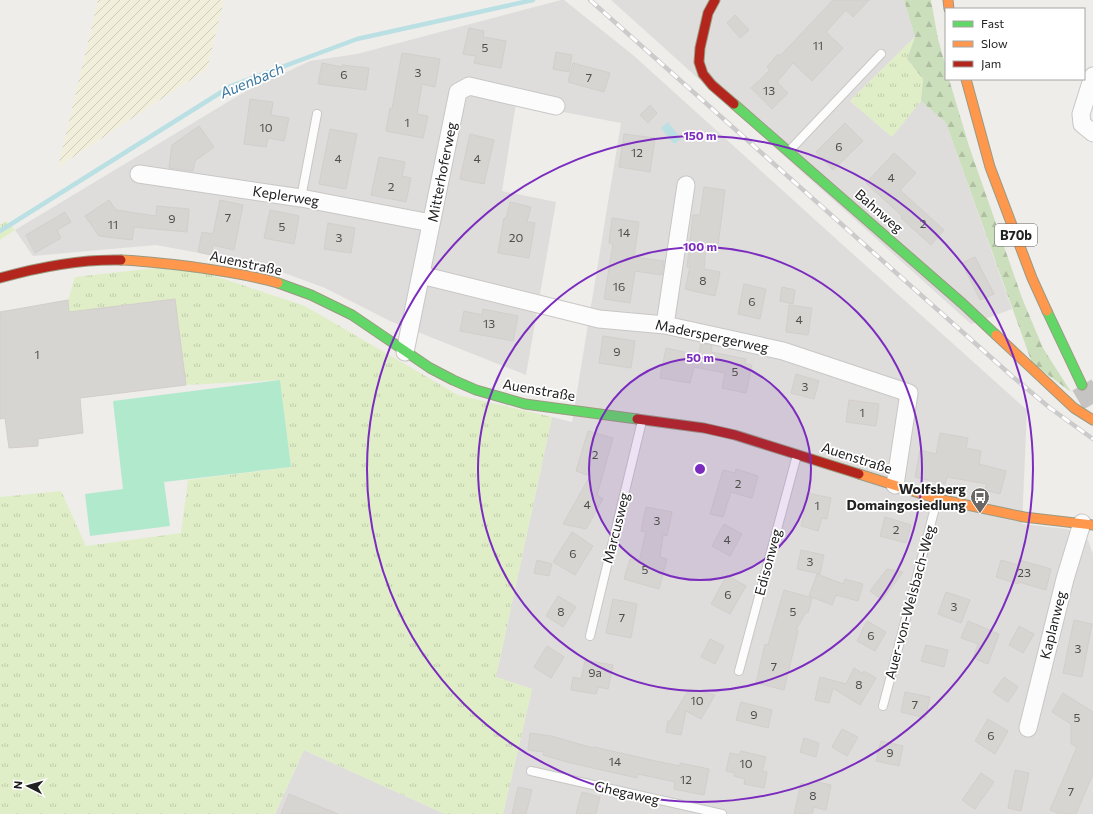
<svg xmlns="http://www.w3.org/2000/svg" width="1093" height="814" font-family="Commissioner,sans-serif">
	<defs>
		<pattern id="farmland-furrows" width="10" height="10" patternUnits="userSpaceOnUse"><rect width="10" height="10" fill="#f1efdc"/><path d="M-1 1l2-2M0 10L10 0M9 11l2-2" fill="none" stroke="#cecdbc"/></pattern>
		<pattern id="grass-tufts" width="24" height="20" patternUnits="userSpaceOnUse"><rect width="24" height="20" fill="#dfeec7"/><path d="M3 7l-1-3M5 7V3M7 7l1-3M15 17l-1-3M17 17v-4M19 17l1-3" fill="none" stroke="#bfccab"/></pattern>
		<pattern id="forest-firs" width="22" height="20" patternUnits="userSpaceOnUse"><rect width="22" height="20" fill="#ccdfbd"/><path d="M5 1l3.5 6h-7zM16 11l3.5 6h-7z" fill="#afbfa2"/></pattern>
	</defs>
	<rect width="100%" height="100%" fill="#efedea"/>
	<path fill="#dedddb" d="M561 0H564L633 55 834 237 1027 410 1022 524 1067 529 1088 540 1093 554V814H503L532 689 496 677 552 417 572 422 621 123 516 103 502 191 556 202 526 375 390 321 325 288 279 271 237 260 156 245 33 256 15 230 246 91 310 61 357 54Z
		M611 0H904L915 37 850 101 891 136 921 101 946 123 1012 309 971 324Z
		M304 750 445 814H275Z"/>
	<path fill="url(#farmland-furrows)" d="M98 0H224L207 69 58 167Z"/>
	<path fill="url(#grass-tufts)" d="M915 37 907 59 923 79 921 101 892 137 850 101Z
		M6 221 15 230 0 240V225Z
		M182 265 305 306 458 395 552 417 496 677 532 689 503 814H445L304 750 275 814H0V497L61 491 86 546 181 533 188 480 291 467 280 380 186 385 175 299 69 312 68 300 75 277Z"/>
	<path fill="url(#forest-firs)" d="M904 0H931L938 39 946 67V79H949L969 146 1022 298 1043 348 1071 392 1032 363 946 123 921 101 923 79 907 59 915 37Z"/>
	<path fill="#b1e9cd" d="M280 380 291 467 164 482 170 526 90 536 85 494 123 489 113 401Z"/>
	<path fill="#bae0e4" d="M668 122 681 139 674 144 661 128Z"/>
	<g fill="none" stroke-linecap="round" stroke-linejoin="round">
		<path stroke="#bae0e4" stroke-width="4.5" d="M0 231 231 86 357 39 533 0"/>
	</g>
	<path fill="#d7d5d2" stroke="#d3cecb" d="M833 0H869L853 17 846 10 826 32 843 48 812 81 793 63 777 82 788 93 772 109 751 88 770 70 767 67 778 54 780 56Z
		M735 15 749 30 740 38 727 23Z
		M469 28 484 31 483 37 506 41 501 68 474 63 476 56 463 54Z
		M556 52 572 55 569 72 553 69Z
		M402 53 440 59 435 87 422 84 417 114 428 116 423 138 386 131 390 108 392 109Z
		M322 63 342 67V65L369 68 366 90 318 84Z
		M573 63 610 73 604 92 568 82Z
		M250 99 273 102 271 115 289 118 284 141 268 138 266 147 244 144Z
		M650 105 657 113 648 123 640 115Z
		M845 123 863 141 833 170 816 152Z
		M199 126 214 147 195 161 193 171 169 168 172 145Z
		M330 129 357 134 346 189 319 184Z
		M470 134 494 140 484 184 460 179Z
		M624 134 655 138 650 172 619 167Z
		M894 153 916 173 900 190 944 230 931 245 901 218 902 216 866 183Z
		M379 157 405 162 402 176 411 178 406 202 371 195Z
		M704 187 725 190 718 246 706 245 704 269 720 272 715 296 685 289 690 267H687L693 215H700Z
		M109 200 116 210 156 216 157 206 189 209 187 232 134 227 132 240 99 236 85 216Z
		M220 200 243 205 234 250 213 245 211 255 198 252 202 232 213 234Z
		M510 202 531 207 527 222 535 223 529 258 498 253 504 218H506Z
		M270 210 299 216 294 244 264 238Z
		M65 212 71 222 57 230 61 238 35 253 26 235Z
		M612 218 639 222 634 257 664 261 662 275 635 271 630 303 604 299 613 244 609 243Z
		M328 223 355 228 351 253 324 249Z
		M975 257 994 294 980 300 962 263Z
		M744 284 766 289 760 319 738 314Z
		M782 287 795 290 793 304 780 301Z
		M175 299 186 385 80 398 83 433 38 439V446L9 448 5 418 0 419V312L68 300 69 312Z
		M789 305 812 308 808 335 786 332Z
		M483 309 518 316 513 341 460 331 464 311 482 315Z
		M603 336 635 341 631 368 599 363Z
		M701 343 712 346 711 352 746 359 745 364 752 365 746 393 722 388 725 373 694 367 690 383 660 378 666 348 699 355Z
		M796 374 819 381 814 399 791 393Z
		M849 400 879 404 876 426 846 422Z
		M588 431 613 438 597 495 603 499 586 529 563 524 590 476 576 471Z
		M940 433 968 438 966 448 981 451 979 464 1006 471 1000 494 985 490 987 484 947 477 945 484 915 477 920 450 936 454Z
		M736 469 758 476 752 498 731 492 723 517 710 514 723 470 735 473Z
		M807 493 831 498 827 519 822 518 818 531 801 526 804 514H803Z
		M646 507 672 512 667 536 663 535 660 557 667 559 659 589 624 579 630 559 639 562 646 532 641 531Z
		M885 517 911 525 906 543 880 536Z
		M724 524 742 534 730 556 712 546Z
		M572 532 593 546 575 575 553 562Z
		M801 550 824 555 820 574 797 569Z
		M537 560 552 564 549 576 534 573Z
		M1001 560 1018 565 1019 560 1051 569 1046 590 1019 582 1018 584 996 577Z
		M887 569 903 572 882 600 870 591Z
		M817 574 843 584 845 579 863 584 858 601 836 595 832 605 809 596Z
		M727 575 746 586 730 614 711 604Z
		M784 590 812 598 808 613 806 612 796 630 798 631 784 690 756 683 765 644 768 645Z
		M946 592 970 600 961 623 938 614Z
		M558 596 576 607 563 627 546 616Z
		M613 599 637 604 631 638 606 633Z
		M1074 620 1092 624 1082 677 1063 673Z
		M867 621 886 632 875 651 857 641Z
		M968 621 999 634 988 664 973 658 978 644 961 638Z
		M1019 626 1034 634 1023 653 1009 645Z
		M710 639 724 646 715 664 701 657Z
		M926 645 948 650 944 667 921 661Z
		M547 646 564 657 551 678 534 667Z
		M585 661H590L613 665 608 689 598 687 596 694 571 690 573 677 581 679Z
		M854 668 862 673 864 671 876 678 860 705 833 688 829 703 815 700 820 677 846 684Z
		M1004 677 1018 687 1008 702 993 692Z
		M689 689 715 695 701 719 686 711 681 735 666 732 668 721H670Z
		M905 692 930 697 925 718 901 712Z
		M1063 693 1093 712V774L1076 814H1060L1050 810 1077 747 1071 744V724L1052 712Z
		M741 702 772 710 768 728 736 720Z
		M988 719 1008 731 995 754 975 741Z
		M842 729 858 737 847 756 832 747Z
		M530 733 551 736 593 748 594 747 660 762 680 766V763L709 769 704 795 674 789 675 782 638 774 637 778 571 763 543 755 544 752 528 750Z
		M804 738 819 743 816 757 800 752Z
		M881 741 903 746 899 766 876 761Z
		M741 751 766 757 762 771 767 772 764 788 744 784 745 779 734 776 735 773 726 771 730 753 739 755Z
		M1015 770 1029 773 1021 811 1008 808Z
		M981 773 994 782 975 809 962 800Z
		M813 781 831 785 826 810 814 807 812 814H794L801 783 810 786Z
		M518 787 532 790 526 814H512Z
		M582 792 600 797 596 814H576Z
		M289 794 338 814H281Z"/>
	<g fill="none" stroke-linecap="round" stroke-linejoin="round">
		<path stroke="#c6c4c2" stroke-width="22" stroke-dasharray="22 11" stroke-linecap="butt" d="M1082 385 1093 404"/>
		<g stroke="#c8c7c6" stroke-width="10">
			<path id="lane" d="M790 150 881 54
				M301 198 317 114
				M590 636 642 421
				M739 671 797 455
				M883 706 937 500
				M531 771 722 814"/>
		</g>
		<g stroke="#c8c7c6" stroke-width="19">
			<path id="street" d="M1093 76 1081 114 1082 124 1093 133
				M139 174 301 198 431 223
				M421 275 599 319 665 325 783 351 909 393 895 485
				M665 325 686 185
				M405 352 458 92 469 86 556 106
				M1028 728 1065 579 1082 523"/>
		</g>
		<g stroke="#9b9a80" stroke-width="11">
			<path id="fast" d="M734 104 963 304 996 335
				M278 283 311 295 352 315 430 368 453 380 476 390 525 404 637 419
				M1047 311 1082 385"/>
		</g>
		<g stroke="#9b9a80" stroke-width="11">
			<path id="slow" d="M948 0 949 9
				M966 79 990 167 1032 278 1047 311
				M121 260C146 261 170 264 194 267 222 271 251 275 278 283
				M996 335 1074 408 1093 420
				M859 474 938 499 1024 517 1093 525"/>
		</g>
		<g stroke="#9b9a80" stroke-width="11">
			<path id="jam" d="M715 0 708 13 700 48 699 62 703 74 712 85 734 104
				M0 278C39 267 80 259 121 260
				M637 419 704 428 735 435 859 474"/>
		</g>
		<use href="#lane" stroke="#fdfcfc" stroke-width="8"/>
		<use href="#street" stroke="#fdfcfc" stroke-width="17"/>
		<use href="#fast" stroke="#63d668" stroke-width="9"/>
		<use href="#slow" stroke="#ff974d" stroke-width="9"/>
		<use href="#jam" stroke="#b3261e" stroke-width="9"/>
		<g stroke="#cbcbcb" stroke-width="4.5">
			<path id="rail" d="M590 0 1013 377 1050 408 1093 439"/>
		</g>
		<use href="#rail" stroke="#fff" stroke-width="3" stroke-dasharray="9" stroke-linecap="butt"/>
	</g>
	<circle cx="700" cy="469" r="111" fill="#7b2cbf" fill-opacity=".12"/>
	<g fill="none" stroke="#7b2cbf" stroke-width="2">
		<circle cx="700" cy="469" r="111"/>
		<circle cx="700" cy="469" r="222"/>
		<circle cx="700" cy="469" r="333"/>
	</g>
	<defs>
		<g id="bus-pin" transform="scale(1)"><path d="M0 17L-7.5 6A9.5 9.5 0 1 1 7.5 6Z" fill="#696867" stroke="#fff"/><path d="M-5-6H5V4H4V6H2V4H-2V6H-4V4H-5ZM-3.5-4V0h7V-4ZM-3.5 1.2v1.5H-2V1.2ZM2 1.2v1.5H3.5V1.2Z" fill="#fff"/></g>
	</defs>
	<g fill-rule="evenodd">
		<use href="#bus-pin" x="980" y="497"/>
	</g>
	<g text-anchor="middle" stroke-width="3.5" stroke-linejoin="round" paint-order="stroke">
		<g font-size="12" fill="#4e4e4d">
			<text x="818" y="50">11</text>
			<text x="485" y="52">5</text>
			<text x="418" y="77">3</text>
			<text x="344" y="79">6</text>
			<text x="589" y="82">7</text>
			<text x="769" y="95">13</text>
			<text x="407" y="127">1</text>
			<text x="266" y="132">10</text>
			<text x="839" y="151">6</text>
			<text x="637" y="157">12</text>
			<text x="338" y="163">4</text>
			<text x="477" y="163">4</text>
			<text x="891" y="182">4</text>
			<text x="391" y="191">2</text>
			<text x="228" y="222">7</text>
			<text x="172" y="223">9</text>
			<text x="923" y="228">2</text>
			<text x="113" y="229">11</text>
			<text x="282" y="231">5</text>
			<text x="624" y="237">14</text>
			<text x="339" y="242">3</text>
			<text x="516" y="242">20</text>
			<text x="703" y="285">8</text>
			<text x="619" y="291">16</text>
			<text x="752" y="306">6</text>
			<text x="799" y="324">4</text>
			<text x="489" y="328">13</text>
			<text x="617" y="356">9</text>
			<text x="37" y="359">1</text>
			<text x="735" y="376">5</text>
			<text x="805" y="391">3</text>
			<text x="862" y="417">1</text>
			<text x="595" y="459">2</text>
			<text x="738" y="488">2</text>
			<text x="587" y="509">4</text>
			<text x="817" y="510">1</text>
			<text x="657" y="525">3</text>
			<text x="896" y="534">2</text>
			<text x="727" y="544">4</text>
			<text x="573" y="558">6</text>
			<text x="810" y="566">3</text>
			<text x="645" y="574">5</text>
			<text x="1024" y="577">23</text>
			<text x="728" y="599">6</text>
			<text x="954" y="611">3</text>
			<text x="561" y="616">8</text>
			<text x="793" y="616">5</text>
			<text x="622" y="622">7</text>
			<text x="871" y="640">6</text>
			<text x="1078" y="653">3</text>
			<text x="774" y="671">7</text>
			<text x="595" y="677">9a</text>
			<text x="859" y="689">8</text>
			<text x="697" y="705">10</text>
			<text x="915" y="709">7</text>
			<text x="754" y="719">9</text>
			<text x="1077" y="722">5</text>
			<text x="991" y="740">6</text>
			<text x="890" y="757">9</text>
			<text x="615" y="766">14</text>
			<text x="746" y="768">10</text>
			<text x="686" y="784">12</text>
			<text x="1071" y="796">7</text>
			<text x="813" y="800">8</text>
		</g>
		<rect fill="#fff" stroke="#646464" stroke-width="1" x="995" y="224" width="42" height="22" rx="3"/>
		<g font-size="13" font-weight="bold" fill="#212121">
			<text x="1016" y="240">B70b</text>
		</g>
		<g font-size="14" fill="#212121" stroke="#fff">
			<text transform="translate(442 172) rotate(-79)" y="5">Mitterhoferweg</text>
			<text transform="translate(286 196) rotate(9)" y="5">Keplerweg</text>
			<text transform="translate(879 211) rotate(41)" y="5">Bahnweg</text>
			<text transform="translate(246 263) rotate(12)" y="5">Auenstraße</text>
			<text transform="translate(712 336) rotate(12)" y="5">Maderspergerweg</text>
			<text transform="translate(539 390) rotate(10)" y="5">Auenstraße</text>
			<text transform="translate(857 458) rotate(18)" y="5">Auenstraße</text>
			<text transform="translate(616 528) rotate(-76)" y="5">Marcusweg</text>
			<text transform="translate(768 562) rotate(-75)" y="5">Edisonweg</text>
			<text transform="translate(910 602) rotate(-75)" y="5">Auer-von-Welsbach-Weg</text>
			<text transform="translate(1053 625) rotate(-76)" y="5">Kaplanweg</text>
			<text transform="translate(627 793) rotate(13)" y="5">Ghegaweg</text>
		</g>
		<g font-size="14" font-weight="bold" fill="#212121" stroke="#fff" text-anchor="end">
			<text x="966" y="494">Wolfsberg<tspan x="966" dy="16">Domaingosiedlung</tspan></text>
		</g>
		<g font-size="15" font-style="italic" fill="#3c78a1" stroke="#fff">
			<text transform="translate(252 81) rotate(-23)" y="5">Auenbach</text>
		</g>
	</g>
	<circle cx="700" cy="469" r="6" fill="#7b2cbf" stroke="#fff" stroke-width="2"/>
	<g font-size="12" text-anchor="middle" font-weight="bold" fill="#7b2cbf" stroke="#fff" stroke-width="3.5" stroke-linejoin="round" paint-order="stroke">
		<text x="700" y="140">150 m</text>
		<text x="700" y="251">100 m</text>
		<text x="700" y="362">50 m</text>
	</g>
	<rect x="945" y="8" width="140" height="72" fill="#ffffff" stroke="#a6a6a6"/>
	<rect x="953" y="21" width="20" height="6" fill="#63d668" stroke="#a6a6a6"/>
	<text x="981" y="28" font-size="12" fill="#212121">Fast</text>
	<rect x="953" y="41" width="20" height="6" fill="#ff974d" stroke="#a6a6a6"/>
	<text x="981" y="48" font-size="12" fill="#212121">Slow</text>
	<rect x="953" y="61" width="20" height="6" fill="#b3261e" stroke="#a6a6a6"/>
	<text x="981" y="68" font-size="12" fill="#212121">Jam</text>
	<g transform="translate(28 786) rotate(276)" stroke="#ffffff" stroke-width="3" paint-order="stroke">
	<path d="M0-3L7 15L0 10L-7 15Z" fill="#212121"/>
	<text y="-6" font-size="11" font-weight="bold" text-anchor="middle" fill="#212121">N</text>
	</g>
</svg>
